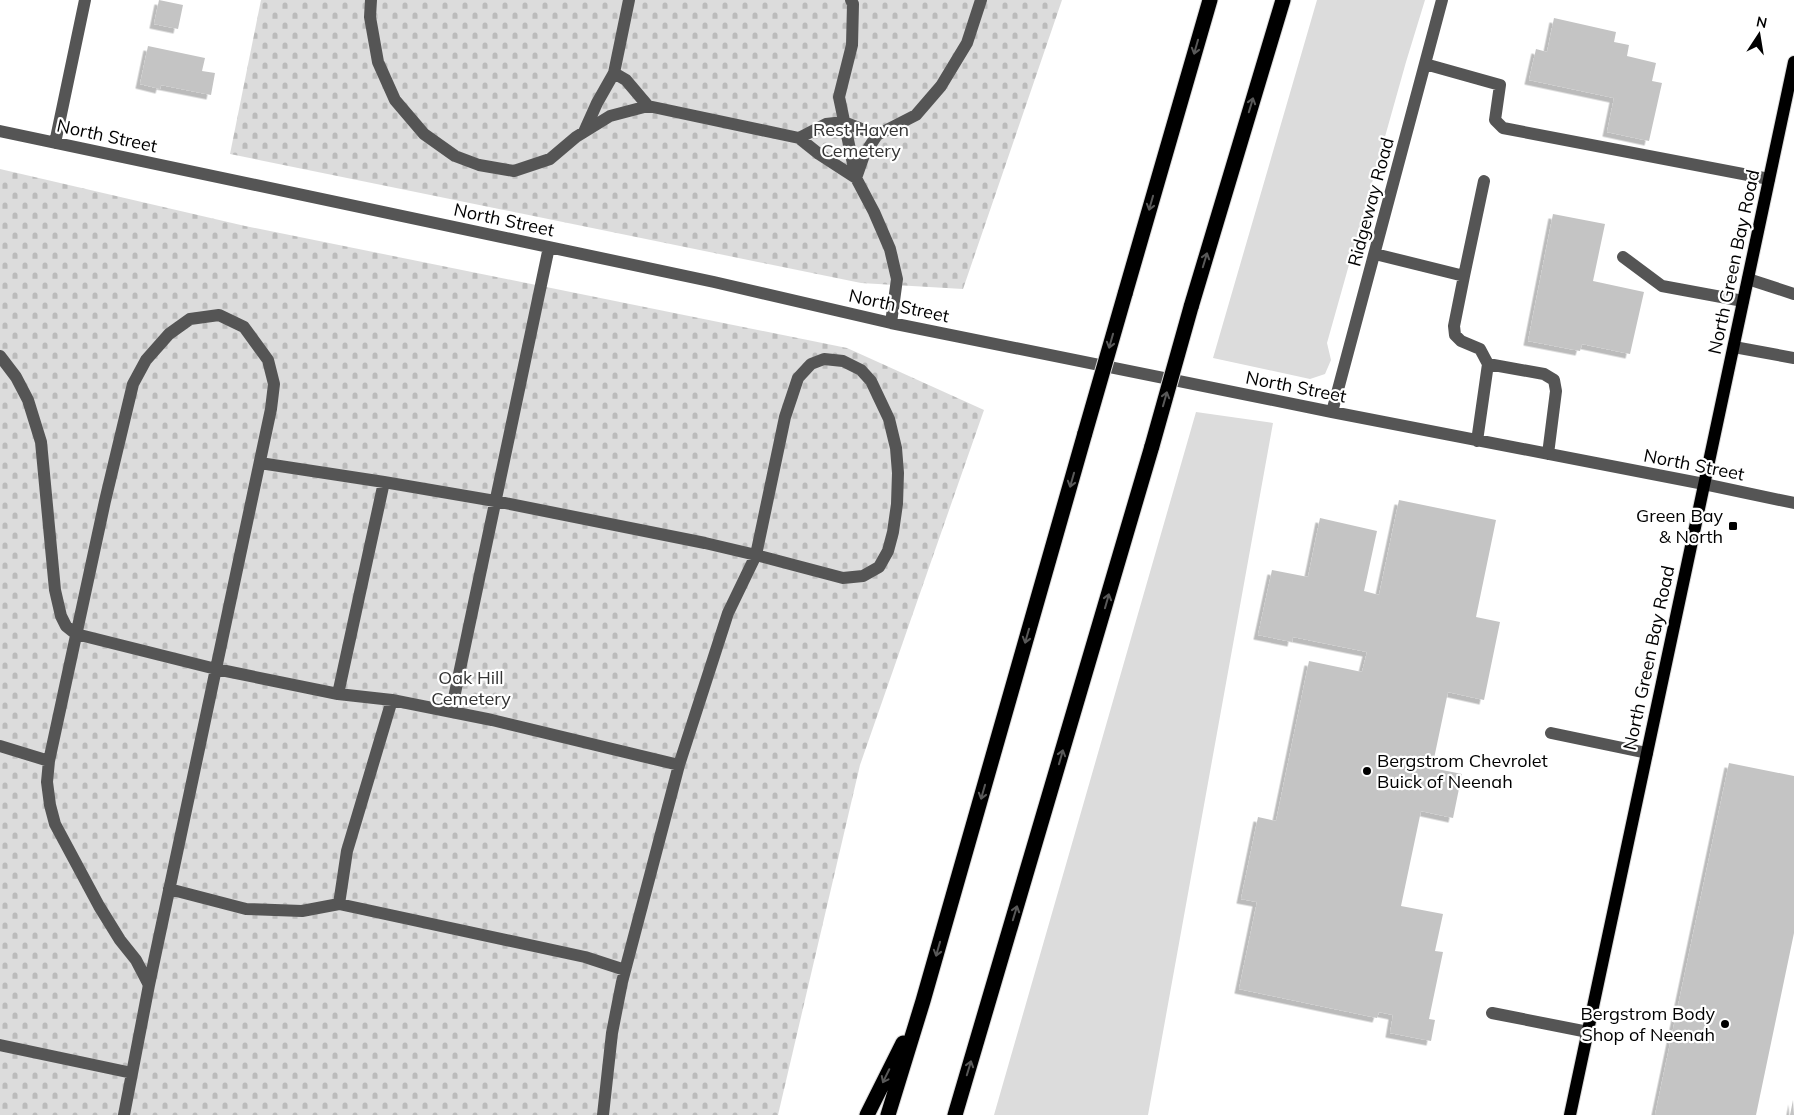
<svg xmlns="http://www.w3.org/2000/svg" width="1794" height="1115" font-family="Mulish,sans-serif">
	<defs>
		<pattern id="cemetery-stones" width="16" height="16" patternUnits="userSpaceOnUse" patternTransform="scale(1.25)"><rect width="16" height="16" fill="#dcdcdc"/><path d="M2 7V4a2 2 0 0 1 4 0v3zM10 15v-3a2 2 0 0 1 4 0v3z" fill="#bbb"/></pattern>
		<filter id="shadow"><feDropShadow dx="-4.5" dy="4.5" stdDeviation="0" flood-color="#0004"/></filter>
	</defs>
	<rect width="100%" height="100%" fill="#fff"/>
	<path fill="#dcdcdc" d="M1317 0H1425L1406 62 1327 343 1331 360 1325 374 1310 379 1213 358Z
		M1196 412 1273 423 1148 1115H994Z"/>
	<path fill="url(#cemetery-stones)" d="M261 0H1062L963 289 861 283 230 154Z
		M0 169 245 226 847 348 984 410 860 765 778 1115H0Z"/>
	<path fill="#c4c4c4" filter="url(#shadow)" d="M159 0 183 5 178 29 154 24Z
		M1554 18 1616 32 1614 42 1629 45 1627 56 1656 63 1652 81 1662 83 1649 141 1607 132 1614 98 1529 80 1536 49 1547 52Z
		M148 46 205 58 202 71 215 73 211 95 161 85 160 89 140 84Z
		M1553 214 1605 224 1593 281 1644 292 1630 354 1582 344 1580 351 1528 341Z
		M1399 500 1496 520 1476 617 1500 622 1484 700 1448 692 1432 768 1462 774 1453 818 1421 811 1401 906 1443 914 1435 951 1443 952 1429 1019 1435 1020 1431 1041 1390 1033 1393 1015 1379 1012 1377 1018 1239 989 1257 902 1241 899 1258 817 1276 821 1309 661 1362 672 1367 652 1293 637 1292 642 1258 635 1272 570 1308 577 1320 518 1377 531 1364 591 1379 595Z
		M1729 763 1794 776V933L1756 1115H1655Z
		M1793 1100 1794 1115H1790Z"/>
	<g fill="none" stroke-linecap="round" stroke-linejoin="round">
		<g stroke="#dbdbdb" stroke-width="14">
			<path id="major" d="M1570 1115 1794 62"/>
		</g>
		<g stroke="#dbdbdb" stroke-width="17">
			<path id="highway" d="M1125 294 1210 0
				M1191 307 1283 0
				M867 1115 903 1043
				M888 1115 923 1001 1085 433
				M955 1115 1152 446"/>
		</g>
		<path stroke="#555" stroke-width="12" d="M371 0 370 17 378 62 395 100 424 134 455 156 479 165 514 171 550 159 576 137 610 116 648 106 799 138 826 124 844 122 877 135 916 115 941 86 967 43 981 0
			M851 0 853 4 852 45 839 97 856 178 874 212 890 249 897 279 891 323
			M1425 64 1500 85 1495 120 1503 128 1769 179
			M614 73 626 80 648 106
			M0 131 714 282 891 323 1332 412 1704 484 1794 503
			M584 132 597 103 614 73 629 0
			M799 138 819 154 856 178 864 155 877 135
			M55 143 85 0
			M1375 254 1464 276 1454 326 1455 335 1461 341 1480 349 1488 364 1477 441
			M1623 257 1662 286 1743 301
			M1464 276 1484 181
			M1748 279 1794 294
			M1734 347 1794 358
			M0 356 16 377 28 400 41 442 55 590 61 616 66 626 76 634 216 669 338 694 392 700 492 720 679 765
			M1488 364 1544 374 1554 380 1556 391 1548 454
			M1332 412 1442 0
			M260 463 384 482 495 501 705 543 756 555 843 578 863 576 879 567 888 551 893 532 897 504 898 473 896 448 889 419 871 381 861 370 843 361 824 359 811 364 798 378 785 417 756 555 728 613 679 765 622 982 612 1033 603 1115
			M338 694 384 482
			M451 712 549 247
			M1551 733 1647 753
			M0 746 49 761
			M169 889 246 909 302 911 339 904 585 957 625 970
			M339 904 347 851 392 700
			M1492 1013 1588 1032
			M0 1045 132 1073
			M124 1115 149 985 271 409 274 384 268 360 244 327 219 315 190 319 169 334 146 360 133 384 105 501 49 761 47 782 50 805 55 824 99 906 120 940 136 960 149 985"/>
		<use href="#major" stroke="#000" stroke-width="12"/>
		<use href="#highway" stroke="#000" stroke-width="15"/>
		<g stroke="#dbdbdb" stroke-width="17" stroke-linecap="butt">
			<path id="highway-bridge" d="M1085 433 1125 294
				M1152 446 1191 307"/>
		</g>
		<use href="#highway-bridge" stroke="#000" stroke-width="15"/>
	</g>
	<defs><path id="oneway-shaft" d="M-6 0H5M1.5-3L5.5 0L1.5 3" fill="none" stroke-width="1.6" stroke-linecap="round" stroke-linejoin="round" transform="scale(1.25)"/></defs>
	<g stroke="#595959">
		<use href="#oneway-shaft" transform="translate(1196 47) rotate(106)"/>
		<use href="#oneway-shaft" transform="translate(1251 105) rotate(-73)"/>
		<use href="#oneway-shaft" transform="translate(1151 203) rotate(106)"/>
		<use href="#oneway-shaft" transform="translate(1205 260) rotate(-73)"/>
		<use href="#oneway-shaft" transform="translate(1111 341) rotate(106)"/>
		<use href="#oneway-shaft" transform="translate(1165 399) rotate(-74)"/>
		<use href="#oneway-shaft" transform="translate(1072 480) rotate(106)"/>
		<use href="#oneway-shaft" transform="translate(1107 601) rotate(-74)"/>
		<use href="#oneway-shaft" transform="translate(1027 636) rotate(106)"/>
		<use href="#oneway-shaft" transform="translate(1061 757) rotate(-74)"/>
		<use href="#oneway-shaft" transform="translate(983 792) rotate(106)"/>
		<use href="#oneway-shaft" transform="translate(1015 913) rotate(-73)"/>
		<use href="#oneway-shaft" transform="translate(938 949) rotate(106)"/>
		<use href="#oneway-shaft" transform="translate(969 1068) rotate(-73)"/>
		<use href="#oneway-shaft" transform="translate(886 1076) rotate(116)"/>
	</g>
	<g fill="#000" stroke="#fff" stroke-width="2">
		<rect x="1728" y="521" width="10" height="10" rx="2.5"/>
		<circle cx="1367" cy="771" r="5"/>
		<circle cx="1725" cy="1024" r="5"/>
	</g>
	<g text-anchor="middle" stroke-width="4.5" stroke-linejoin="round" paint-order="stroke">
		<g font-size="18" fill="#333" stroke="#fff">
			<text x="861" y="136">Rest Haven<tspan x="861" dy="21">Cemetery</tspan></text>
			<text x="471" y="684">Oak Hill<tspan x="471" dy="21">Cemetery</tspan></text>
		</g>
		<g font-size="18" fill="#000" stroke="#fff">
			<text transform="translate(107 136) rotate(12)" y="6">North Street</text>
			<text transform="translate(1371 202) rotate(-75)" y="6">Ridgeway Road</text>
			<text transform="translate(504 220) rotate(12)" y="6">North Street</text>
			<text transform="translate(1734 262) rotate(-78)" y="6">North Green Bay Road</text>
			<text transform="translate(899 306) rotate(12)" y="6">North Street</text>
			<text transform="translate(1296 387) rotate(11)" y="6">North Street</text>
			<text transform="translate(1694 465) rotate(11)" y="6">North Street</text>
			<text transform="translate(1649 658) rotate(-78)" y="6">North Green Bay Road</text>
		</g>
		<g font-size="18" fill="#000" stroke="#fff" text-anchor="end">
			<text x="1723" y="522">Green Bay<tspan x="1723" dy="21">&amp; North</tspan></text>
			<text x="1377" y="767" text-anchor="start">Bergstrom Chevrolet<tspan x="1377" dy="21">Buick of Neenah</tspan></text>
			<text x="1715" y="1020">Bergstrom Body<tspan x="1715" dy="21">Shop of Neenah</tspan></text>
		</g>
	</g>
	<g transform="translate(1759 35) rotate(12)" stroke="#ffffff" stroke-width="4" paint-order="stroke">
	<path d="M0-4L9 19L0 12L-9 19Z" fill="#000000"/>
	<text y="-8" font-size="14" font-weight="bold" text-anchor="middle" fill="#000000">N</text>
	</g>
</svg>
